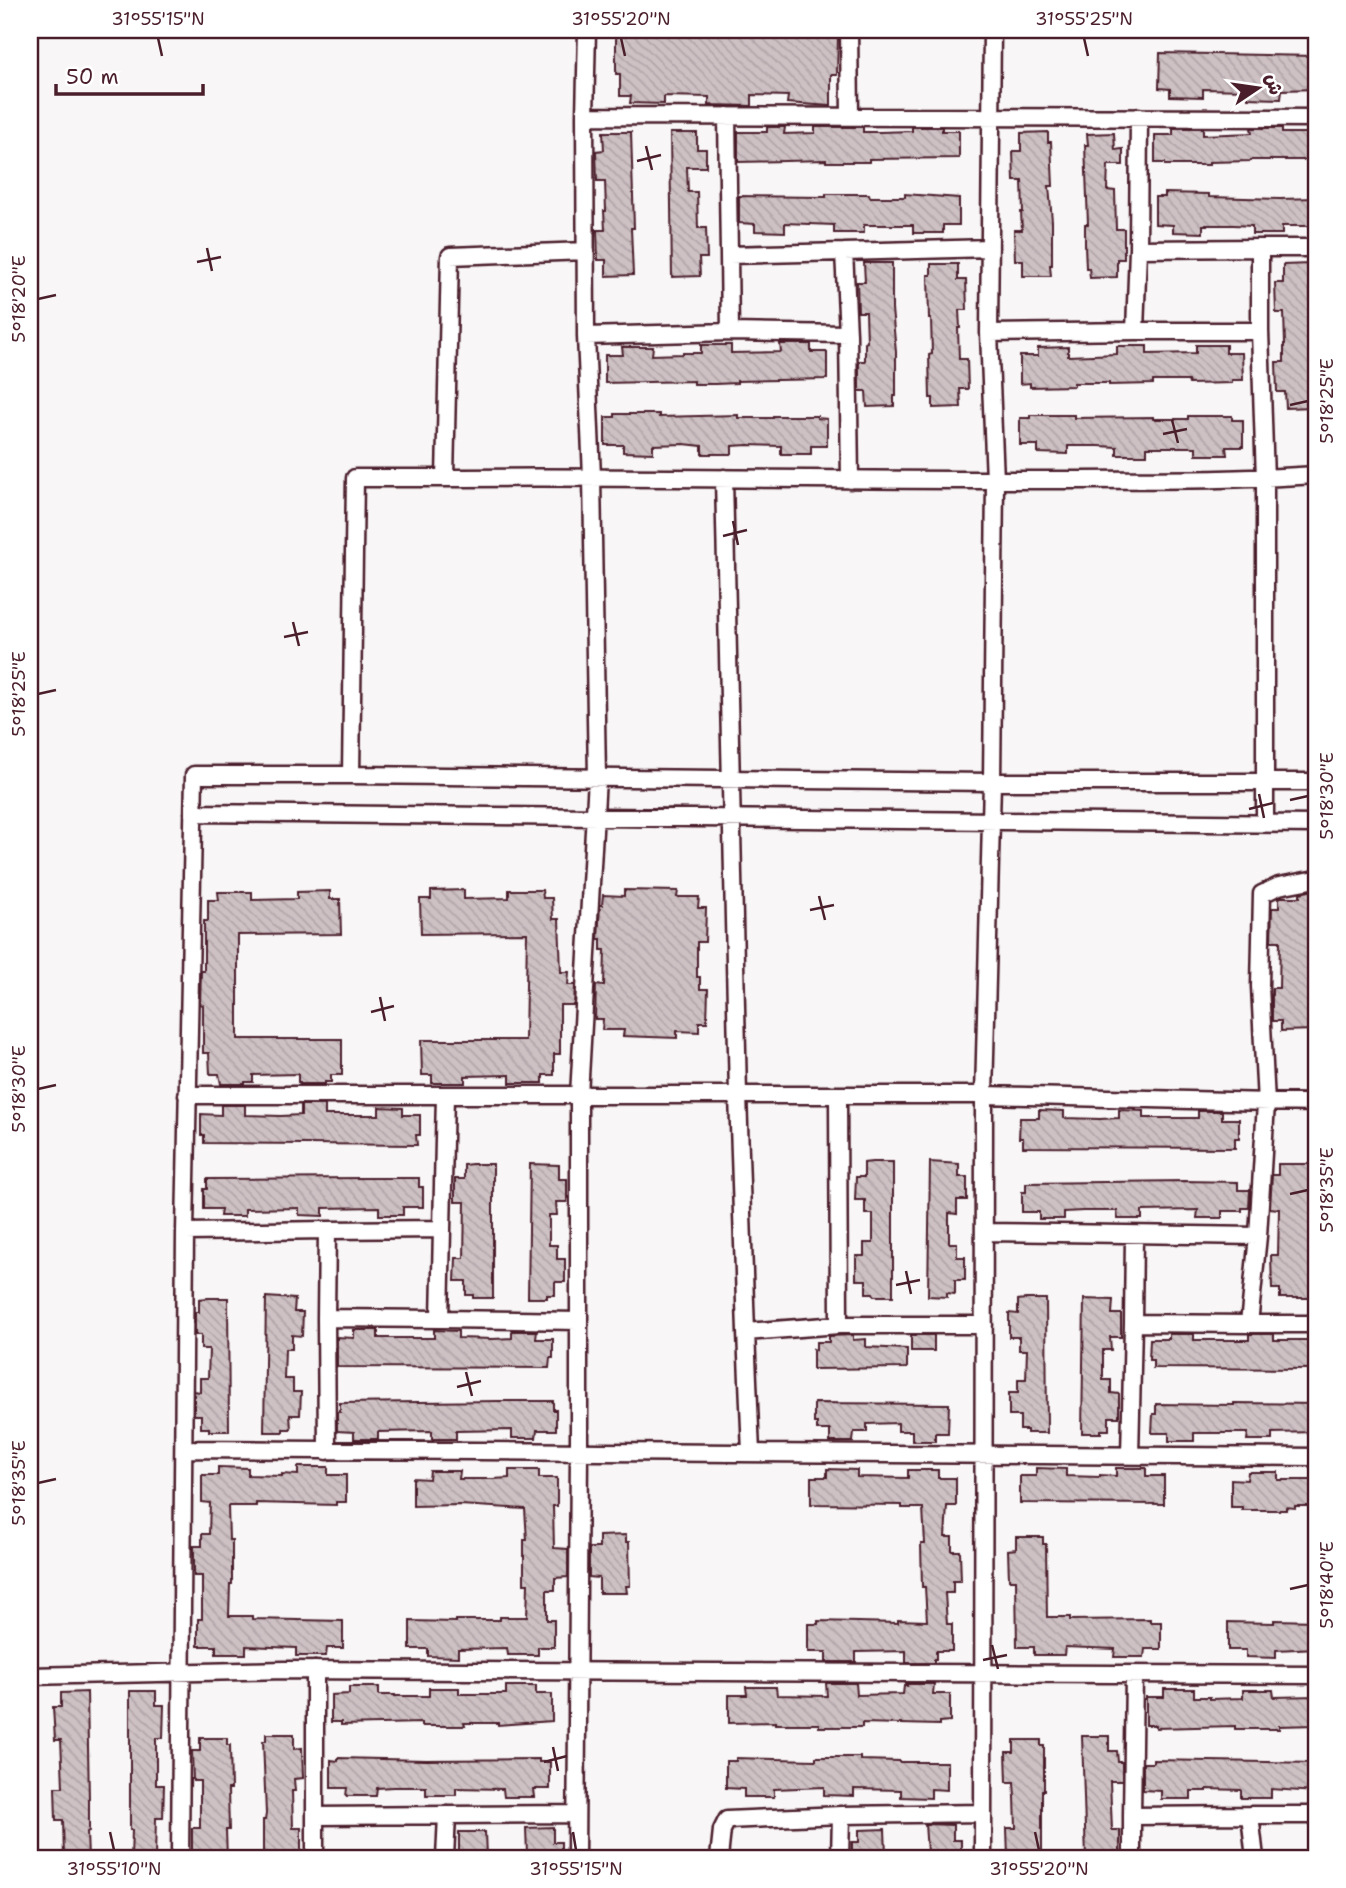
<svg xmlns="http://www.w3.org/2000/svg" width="1346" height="1888" font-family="'Shantell Sans','Playpen Sans Arabic',sans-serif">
	<defs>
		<pattern id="building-back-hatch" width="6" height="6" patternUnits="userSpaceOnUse" patternTransform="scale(1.75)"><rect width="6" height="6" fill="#cdc1c4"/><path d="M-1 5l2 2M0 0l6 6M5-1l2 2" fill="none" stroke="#b2a5a9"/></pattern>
	</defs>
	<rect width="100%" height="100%" fill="#f8f6f7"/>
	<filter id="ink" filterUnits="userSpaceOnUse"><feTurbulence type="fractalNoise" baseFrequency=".0143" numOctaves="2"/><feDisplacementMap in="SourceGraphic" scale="14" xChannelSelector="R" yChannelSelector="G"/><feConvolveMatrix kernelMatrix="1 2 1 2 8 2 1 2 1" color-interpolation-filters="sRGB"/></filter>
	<g filter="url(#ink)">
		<path fill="url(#building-back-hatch)" stroke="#4a1f2b" stroke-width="2" d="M622 30H833V36H838L837 75H831V106L787 103 788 96 752 95V106L709 105V97L664 96V104L630 103 631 96H620V74H616V31Z
			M1160 53 1316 56V89L1282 90 1281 99 1248 98V90L1203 89V97L1170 96V89L1159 88Z
			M767 127H785L784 134 815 133V127H863V132H880L912 131V127H942V131H959V158L869 159V162H826V160L738 162V132H767Z
			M1173 128H1203V135L1252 133 1251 128H1282V133H1316V160H1251V161L1209 162V165H1165V163H1155V135H1173Z
			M603 132H631L634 228H631L633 275 606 276V260H598L597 230H605L604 211H606L605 181H597L596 151 604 150Z
			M1048 132V142H1051L1053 186H1049L1052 221V265H1050L1051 276H1023V260H1015L1014 230H1022L1021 212H1023L1022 181H1014L1013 151H1021V133Z
			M670 133H697V149H706V167H687L688 192H697L698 228H706L707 258H699L700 276 672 277Z
			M1114 133 1115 150 1123 149V165H1108L1107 190 1115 191 1116 229H1124V259H1117V277L1090 278 1089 268H1086L1085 245V224H1088L1085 145H1088L1087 134Z
			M1165 193 1209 194V197L1280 199 1316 198V226H1282V234H1252V226L1234 225H1203V233L1173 232V225L1155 224V197H1165Z
			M826 194H869L870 197H905V194L959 198V225H943V233H913V225H864V233H834V225L785 223V232L755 231V224L739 223V196L826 197Z
			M864 263H892V309L896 352V396H894V406L867 407 866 391H859V361H865V343L867 342 866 312H858L857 282H865Z
			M931 264H958V280H966L967 310H959L960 328H958L959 359H967L968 389H960L961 407 933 408V398H930L929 355 932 354 931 319H929L928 275H931Z
			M1310 264 1313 407 1286 408 1285 392H1277L1276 362H1284V344H1285L1284 313H1276L1275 283H1283V265Z
			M780 344H811V352H827V379L737 381V383L715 384H694V381L605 383V355H623L622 347H653L652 355 683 354V353H701V345H731V353L781 352Z
			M1196 345H1226V353H1242L1243 380H1232V383L1189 384 1188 381H1153V384L1109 385V383H1074V386L1030 387V383L1020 384V356H1038V348L1068 347V356L1117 354V346H1147V354L1196 353Z
			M615 414H659V417L738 415V418H773V416H817V418L827 419V446H811V454H781V446L748 445 732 446V454H702V446L684 444 653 445V453L623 452V445H605V417H615Z
			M1030 415H1074V418L1153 417V419H1188V416H1232V420H1243V447H1226L1227 455H1196V447H1147V455H1117V447L1099 446H1068V454L1038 453V445H1020V418H1030Z
			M464 890V899L509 898V890H542L543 898H552L553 919H559L561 972H569L568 985H575L574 1005H560V1054H554V1075H543V1083H510V1075L465 1076V1083H432V1075H422L421 1040H525L527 933 421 934 420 899H431V891Z
			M624 890 678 891 677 897H699L698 908H706L705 942H697V977H700V989H708L707 1022H699V1032L677 1031V1038L623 1036 624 1030H602L603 1019H595L596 985 604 986 605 950H601V939H598L600 905H602L603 895 624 896Z
			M1314 890 1315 1030 1281 1031V1021H1272V988H1279L1280 941H1271L1272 908H1279V898L1281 897H1300V893Z
			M330 891V899H340L341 934 238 935V1039H342V1075H331V1082H325V1084H300V1082H298V1074L253 1075V1082H245V1084H221L219 1074H210L209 1053H203V1005L200 1004 201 971H204V921H208V900H219L218 892H252V900L297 899V892Z
			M221 1105H245V1115L281 1116 301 1115V1105H325V1115H379V1107L403 1108V1115H420V1135H416L417 1145 204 1143V1135H201V1114L221 1115Z
			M1039 1110 1064 1111V1118L1100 1119 1119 1118V1110L1144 1111V1118H1198V1111H1222V1119H1239V1138H1235V1148L1023 1147V1138H1019L1020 1118H1039Z
			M872 1162H893V1296H874L873 1293H866V1280H856V1256H864V1243H873V1214H865V1200H855L856 1177H864V1163Z
			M930 1162 959 1164V1177H967V1200H957V1214L949 1213V1243H957V1257H965V1280H955V1294L947 1293V1297L928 1296Z
			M472 1164H493V1298H473V1295H466V1281H455L456 1258H464L465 1202H455V1179H464V1165Z
			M530 1164 559 1165V1179H567V1202H556L557 1215H549V1245H557V1259H565V1282H555V1295H547V1298H528Z
			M1278 1164H1314L1313 1225 1315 1298H1280V1289H1272L1271 1255H1278L1279 1209 1270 1208 1272 1175H1278Z
			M365 1178H419V1187H423V1207H403V1215H379V1207L323 1208V1216L299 1215V1208L245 1209V1216H220L221 1209H204V1189H207V1179Z
			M1184 1181 1238 1182V1190H1250L1249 1208H1242V1211H1222V1218H1197L1198 1210 1142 1211V1219H1118L1117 1211H1083L1064 1212V1219H1039V1212H1022V1192H1026V1183Z
			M266 1297 295 1299 294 1312H303L302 1336 292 1335V1349H285L284 1379H293V1392H301L300 1415H290L291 1429H283V1432H264Z
			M208 1298H228L229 1431H209V1428H201V1415H194V1391L200 1392V1378H208L209 1349H201V1335H195V1312H199V1299Z
			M1026 1299H1046L1047 1433H1027V1430H1020V1416H1009V1393H1018V1379H1026L1027 1350H1019V1337H1009V1313L1018 1314V1300Z
			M1084 1299 1113 1300 1112 1314H1121V1337H1110L1111 1350H1103V1380H1111V1393L1119 1394V1417H1109V1430H1101V1433H1082Z
			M354 1330H378V1338H434V1330L458 1331V1338L493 1339 512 1338V1331H537L536 1339H553V1358H550L549 1368 337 1367V1337L354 1338Z
			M1169 1334H1194V1340H1249V1334H1274V1340H1316V1369L1153 1368V1360H1149L1150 1339H1169Z
			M853 1335V1340L866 1339V1347L907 1349V1368L813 1369V1349L816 1350V1342H829V1336Z
			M911 1335H934V1351H911Z
			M499 1401H553V1410H556V1430H537L536 1438H512V1430L456 1431V1439H432V1431L378 1432V1439H354V1432L337 1431V1412H340V1403Z
			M814 1403 949 1404 948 1433H935V1441H912V1431H898V1423L867 1424V1432H854L853 1442H830V1430H817V1423H814Z
			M1234 1403 1316 1404V1432L1272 1433V1440H1247L1248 1433H1194V1441H1169V1433H1152L1153 1414H1156V1404L1234 1405Z
			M218 1467 248 1468V1475L282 1476V1474L298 1475V1467H328V1475H346V1502H336V1505L256 1503V1506H228L229 1540H232V1584H230L229 1616H252V1619L343 1621V1648H327L326 1656H296V1648L246 1646V1654H216V1646H198V1619H202V1576H194V1546H202V1534H209L210 1503 202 1502V1475H218Z
			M1036 1468 1066 1469V1476L1100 1477V1475L1116 1476V1468H1146V1476H1164V1504L1020 1503V1476H1036Z
			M827 1469 857 1470V1477L908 1478V1470H938V1478H956V1506H947L945 1537H952V1551H960L961 1581H953V1593H945L947 1624H952V1651H936V1659H934V1663H906V1651L856 1652V1662H826V1652H808V1624H818V1621L898 1623V1620L927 1621 925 1587H922L921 1544H925L923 1508H902V1505L811 1504V1477H827Z
			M509 1470H539V1478H557V1506H553L554 1548 568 1549V1577L555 1578V1590H547V1620H554V1647H538V1655H508L507 1648 458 1649V1657L428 1656V1649H410V1621L456 1622V1620H500V1617H527L528 1584H524V1540H527L525 1509 460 1505 413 1506V1478L429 1479 430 1471H460L459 1479H493L509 1478Z
			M1248 1472H1278V1480H1316V1506H1295V1508L1286 1507V1510H1242V1507H1231V1479L1247 1480Z
			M626 1535V1542H629L630 1586H626L627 1593H599V1578L589 1577V1548H599V1536Z
			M1016 1537H1043V1544H1046L1047 1617H1070V1620L1150 1619V1622H1161V1649H1145L1144 1657H1114L1115 1649 1065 1647 1064 1655H1034V1647H1017L1016 1580H1009L1008 1550 1016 1549Z
			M1274 1620 1316 1621V1648L1276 1650V1658L1246 1657V1650H1228V1622L1274 1623Z
			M826 1683H856L857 1695 903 1694 904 1686H907L906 1684H934L933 1694H950V1721L939 1722V1725L862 1723V1727H819V1724H775V1722L729 1723V1695H747L746 1687H776L777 1695 827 1696Z
			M506 1686H536V1694H552V1721L498 1725V1723H464L465 1726H421V1723L341 1725V1722H331V1695L349 1694V1687H379V1695H395V1696H429V1688H459V1694H506Z
			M1164 1689H1194V1697H1210V1699L1243 1698V1690H1273L1274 1697 1316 1696V1725L1279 1726V1729H1235V1726L1156 1728V1725H1146V1697H1164Z
			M130 1691H156V1705H164L163 1738H156V1785H164L163 1818H156L155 1858H131L132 1830H130Z
			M87 1692 89 1800V1831L87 1832 88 1858H64L63 1820H56L55 1787H63L62 1762 61 1740H55L53 1707H61V1693Z
			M266 1734H294V1749L302 1748 303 1778 294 1779 295 1791H292L293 1828H301V1858H263V1820H265L266 1814 263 1741H266Z
			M1082 1736H1109V1751H1117L1118 1762H1122V1781H1110L1112 1830H1120V1858H1086Z
			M200 1738H227V1745H230L231 1789H228L229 1830H226L227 1858H192V1828H200V1781H193L192 1751H200Z
			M1014 1740H1041V1746H1044V1790H1042V1858H1008L1007 1828H1016L1015 1797 1014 1782H1007L1006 1752H1014Z
			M816 1757H860V1760L900 1761V1762H947V1790L931 1789V1798L901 1797V1790L854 1789V1796L824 1795V1787L774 1789V1797H744V1789L726 1788V1761H736V1758L816 1760Z
			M338 1758 426 1760 539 1759V1762H550V1789H533L534 1797H504L503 1789 456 1788V1795H426V1787H393L377 1788 376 1796H346L347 1788H331V1760L338 1761Z
			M1153 1760 1316 1763V1792L1271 1789V1798H1241V1790L1207 1789V1791H1191V1799H1161V1791L1143 1790V1763H1153Z
			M925 1824 953 1825V1840H961V1858H937V1851L927 1852Z
			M553 1827V1842H561V1858H537V1853L527 1854 526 1828Z
			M885 1829 886 1854H876V1858H852V1842H859V1830Z
			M459 1832H485L486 1856H476V1858H459Z"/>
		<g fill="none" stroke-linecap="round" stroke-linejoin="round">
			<g stroke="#4a1f2b" stroke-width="21">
				<path id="minor" d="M849 30 850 116
					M585 116 1316 118
					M727 116 729 255
					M1139 117 1138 249 1260 248V331L1265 479V823
					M1260 248H1316
					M844 252 990 248
					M1135 331H1260
					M989 333 1135 331 1138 249
					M848 334 730 332 729 255 844 252 848 334 850 480
					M586 336 730 332
					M445 478C647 476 849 481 1051 480 1139 479 1228 481 1316 475
					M724 478 738 1095 746 1332
					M351 775 355 478H445L450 256 586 251
					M193 813 1316 824
					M187 1095H984L1316 1103
					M445 1095 440 1319 579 1321
					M838 1095 839 1325
					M185 1232 327 1230
					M984 1232 1258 1236 1266 1103 1260 986 1262 894 1279 886 1316 879
					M1134 1235 1133 1323 1249 1324 1258 1236
					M326 1318 327 1451
					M440 1319 326 1318 327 1230 442 1229
					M1249 1324H1316
					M184 1449 1316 1457
					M751 1453 746 1332 839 1325H984
					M1130 1456 1133 1323
					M1134 1675 1132 1816 1250 1815
					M30 1676 284 1670 1316 1675
					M315 1816V1670
					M180 1858 185 1232 194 775H351L992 782H1316
					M315 1858V1816L576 1814
					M445 1858 447 1815
					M576 1858 579 1452V1095L597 778 592 477 586 336 585 116 587 30
					M719 1858 722 1830 727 1820 841 1815
					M840 1858 841 1815 983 1813
					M983 1858 984 1095 992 782 995 480 989 333 992 30
					M1132 1858V1816
					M1255 1858 1250 1815H1316"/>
			</g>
			<use href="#minor" stroke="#fff" stroke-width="16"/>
		</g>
	</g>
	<path fill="none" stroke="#4a1f2b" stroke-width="2.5" d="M158 38 162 56M621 38 625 56M1084 38 1088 56M646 146 652 170M637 161 661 155M207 248 212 271M197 262 221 257M38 299 56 295M1290 405 1308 401M1172 420 1178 443M1163 434 1187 429M733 521 738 545M723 536 747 530M293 622 299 646M284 637 308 632M38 694 56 690M1259 794 1264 818M1290 800 1308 796M1249 809 1273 803M819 896 825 920M810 910 834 905M380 997 385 1021M371 1012 394 1006M38 1089 56 1085M1290 1194 1308 1190M906 1271 911 1294M896 1285 920 1280M466 1372 472 1396M457 1387 481 1381M38 1483 56 1479M1290 1589 1308 1585M992 1645 998 1669M983 1660 1007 1655M553 1747 558 1771M544 1762 567 1756M110 1832 114 1850M573 1832 576 1850M1035 1832 1039 1850"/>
	<rect width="1346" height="1888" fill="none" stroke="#fff" stroke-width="77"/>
	<g transform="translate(1258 88) rotate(77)" stroke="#ffffff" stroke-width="5" paint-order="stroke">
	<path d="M0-5L12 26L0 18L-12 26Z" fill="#4a1f2b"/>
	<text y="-10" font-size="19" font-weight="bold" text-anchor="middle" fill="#4a1f2b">ش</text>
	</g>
	<path d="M56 84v10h147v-10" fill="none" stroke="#4a1f2b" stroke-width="3.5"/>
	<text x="66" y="84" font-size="21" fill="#4a1f2b" stroke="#ffffff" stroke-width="5" paint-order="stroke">50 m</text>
	<rect x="38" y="38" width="1270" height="1812" fill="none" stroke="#4a1f2b" stroke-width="2.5"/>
	<g font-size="18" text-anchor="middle" fill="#4a1f2b">
		<text x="158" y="25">31°55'15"N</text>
		<text x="621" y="25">31°55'20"N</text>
		<text x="1084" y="25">31°55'25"N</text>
		<text transform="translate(19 299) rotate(-90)" y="6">5°18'20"E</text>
		<text transform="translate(1327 401) rotate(-90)" y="6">5°18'25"E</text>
		<text transform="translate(19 694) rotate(-90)" y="6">5°18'25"E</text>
		<text transform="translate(1327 796) rotate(-90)" y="6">5°18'30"E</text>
		<text transform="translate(19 1089) rotate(-90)" y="6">5°18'30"E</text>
		<text transform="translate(1327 1190) rotate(-90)" y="6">5°18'35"E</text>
		<text transform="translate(19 1483) rotate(-90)" y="6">5°18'35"E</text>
		<text transform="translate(1327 1585) rotate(-90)" y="6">5°18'40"E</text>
		<text x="114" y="1875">31°55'10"N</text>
		<text x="576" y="1875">31°55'15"N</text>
		<text x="1039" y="1875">31°55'20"N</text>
	</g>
</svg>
